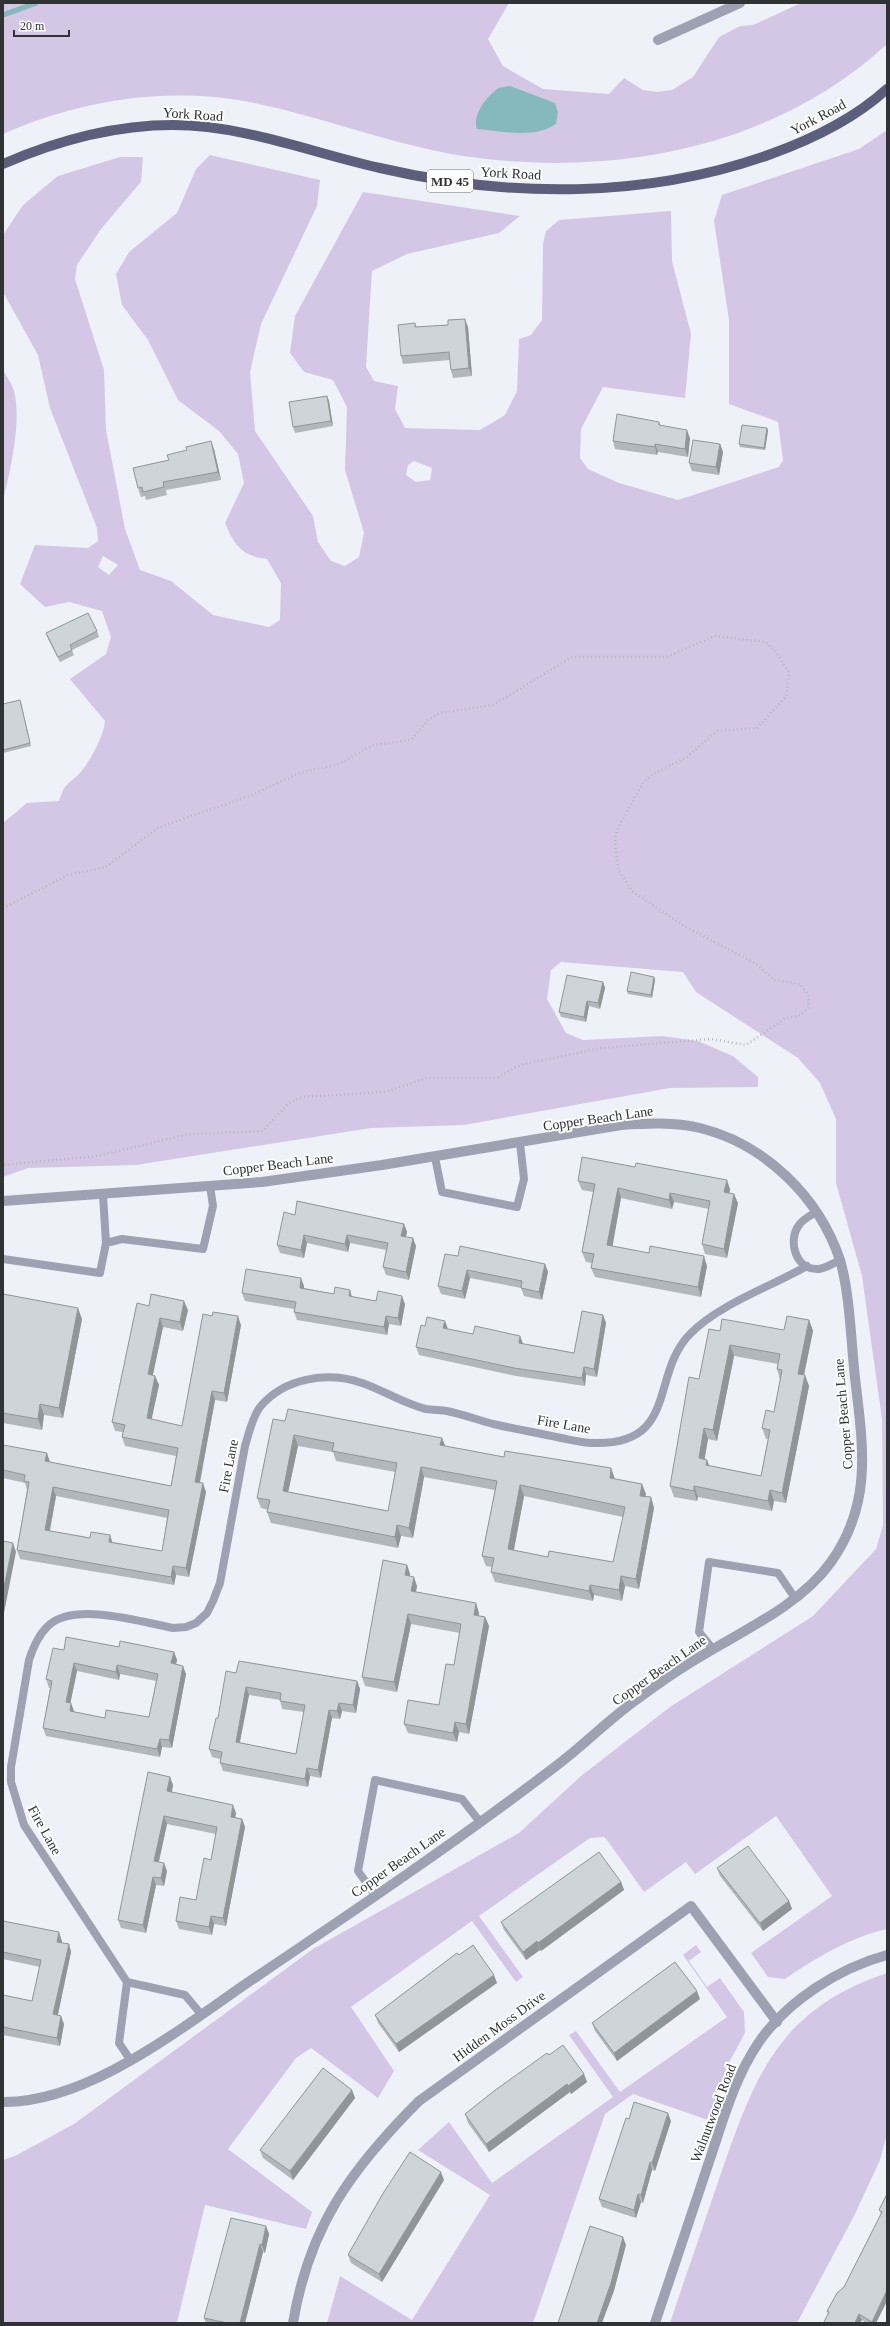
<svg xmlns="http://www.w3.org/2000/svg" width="890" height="2326" font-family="Georgia,serif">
	<rect width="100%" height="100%" fill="#eef2f8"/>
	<path fill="#d3c7e5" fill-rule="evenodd" d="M3 3H509L488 39 503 66 543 89 609 94 624 78 643 90 657 92 672 90 693 77 719 37 740 26 753 25 801 3H887V44C772 151 602 180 451 154 381 141 314 114 244 101 161 87 79 101 3 134Z
		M887 130V1929C849 1938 817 1957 785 1979L768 1977 751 1953 832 1896 776 1816 695 1874 686 1862 644 1892 607 1840 604 1837 590 1838 479 1916 523 1977 516 1982 472 1921 351 2007 394 2071 378 2098 311 2048 296 2058 228 2149 312 2212 306 2229 205 2205 177 2323H3V2160L15 2156 74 2124 313 1949 519 1833 581 1776 670 1707 813 1616 876 1549 883 1525 882 1419 862 1276 836 1183V1119L820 1083 798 1058 696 992 683 972 561 962 551 970 547 999 566 1033 583 1040 662 1036 698 1041 733 1056 758 1077V1087L670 1088 464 1125 371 1128 136 1165 28 1168 3 1177V823L27 803 59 801C66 781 66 787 79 774 89 763 104 736 105 721L70 679 106 654 111 637 102 611 69 602 45 607 20 584 35 545 88 548 98 541 97 528 50 408 38 355 3 292V235L23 205 58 176 120 157H143L141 182 101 229 77 265 75 279 104 370 106 430 125 529 140 570 171 581 213 615 269 627 280 620 281 583 267 559C243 557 234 545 225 523L244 483 238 454 219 431 178 400 148 340 122 305 116 274 129 252 177 213 196 169 210 155 320 180 317 206 261 324 250 372 255 431 313 516 318 542 331 561 345 566 359 557 364 533 345 470 347 407 333 380 304 372 290 353 295 316 363 192 520 216 499 233 407 254 372 271 366 367 374 381 398 386 395 409 405 428 480 430 505 415 517 391 519 339 531 335 542 320 543 244 546 231 559 220 671 211 672 261 691 334 685 398 603 387 581 429 580 458 588 469 619 483 678 500 779 467 783 460 778 422 729 404V320L714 221 722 195 859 149ZM414 461 432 468 430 480 416 482 406 475 408 465ZM103 556 118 565 109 575 98 567Z
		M3 369C6 376 12 384 14 391 22 422 10 471 3 501Z
		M696 1945 701 1952 689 1961 707 1987 720 1978 744 2012 745 2033 727 2066 708 2120 633 2094 605 2114 533 2323H327L340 2276 412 2320 490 2195 418 2150 449 2122 492 2183 613 2097 569 2035 576 2031 620 2092 727 2017 683 1955Z
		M887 1973V2134L880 2160 854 2216 797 2323H670C686 2275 703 2227 719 2179 754 2078 777 2010 887 1973Z"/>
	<path fill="#86b9bd" d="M510 86 555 103 558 112 556 124C535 139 501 131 477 129 472 116 486 97 497 89 500 87 506 87 510 86Z"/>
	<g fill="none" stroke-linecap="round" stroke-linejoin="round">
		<path stroke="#86b9bd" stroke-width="5.5" d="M3 15 36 3"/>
		<path stroke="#b4b8bd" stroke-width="2.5" stroke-dasharray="1 3" stroke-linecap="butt" d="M3 908 68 875 106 867 159 827 250 796 299 773 339 764 373 745 411 740 428 720 440 713 493 705 572 657H666L715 636 765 642 775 650 789 673 786 697 757 728 717 731 687 757 653 774 643 783 617 830 615 843 618 869 632 891 684 926 755 963 774 980 800 984 808 994 809 1007 799 1016 786 1018 746 1045 711 1039 601 1048 520 1065 497 1078H427L385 1092 302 1097 289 1103 262 1131 189 1134 97 1156 3 1165"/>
		<path stroke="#9ea1b2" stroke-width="8" d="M435 1157 442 1192 517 1207 524 1179 520 1143
			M103 1195 106 1243 122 1239 203 1249 213 1206 210 1186
			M816 1212C810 1216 803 1219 799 1225 787 1241 796 1271 819 1269 826 1268 834 1263 840 1260
			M3 1259 100 1273 106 1243
			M713 1649 699 1632 709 1562 778 1573 795 1598
			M375 1895 358 1871 375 1780 462 1799 480 1822
			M127 1982 24 1825 11 1782V1767L29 1660C33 1648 38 1635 48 1626 73 1601 143 1622 173 1628L186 1627 196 1623 207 1613 213 1601 220 1583 245 1446C249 1433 252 1418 260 1407 284 1378 327 1371 362 1383 383 1390 404 1404 426 1409 433 1410 440 1410 447 1411 462 1414 478 1420 493 1424 516 1429 538 1433 561 1438 571 1440 582 1443 592 1443 680 1446 649 1374 691 1333 720 1304 770 1287 807 1266
			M131 2061 119 2043 127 1982 185 1995 201 2014"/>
		<path stroke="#9ea1b2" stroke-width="10" d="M658 40 740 3
			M3 1201 262 1182 382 1165 621 1125C648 1123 674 1122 700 1128 765 1144 819 1197 840 1260 850 1294 851 1342 855 1378 863 1446 873 1503 831 1562 797 1610 730 1636 682 1668 666 1678 651 1689 636 1700 608 1720 584 1745 556 1766 459 1840 357 1909 256 1977 186 2024 90 2103 3 2102
			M293 2323C309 2226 352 2168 419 2101L691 1906 777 2022
			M655 2323C673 2268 692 2214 710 2159 723 2120 735 2077 759 2042 787 2001 839 1968 887 1955"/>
		<path stroke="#5b5f7b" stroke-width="10" d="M3 164C56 141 114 125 173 125 244 125 312 153 380 168 509 198 646 199 771 154 813 139 854 119 887 89"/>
	</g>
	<path fill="#b1b7bb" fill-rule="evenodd" d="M415 323 417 327 448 325 468 327 472 376 453 378 451 370 450 360 403 364 401 356Z
		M327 396 329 401 333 426 295 433 293 427Z
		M659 422 661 426 690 438 688 457 658 452 657 455 615 449 613 441Z
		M767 428 768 431 765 450 740 447 739 444Z
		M720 444 723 452 719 475 692 471 689 463Z
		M214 449 221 480 166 490 167 495 146 500 145 496 141 497 138 488Z
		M97 631 99 637 72 650 74 655 60 662 48 639 46 633Z
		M21 702 31 746 3 753V704Z
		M654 977 655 980 652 998 628 994 627 991Z
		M603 982 605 988 600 1009 589 1006 586 1022 561 1017 559 1012Z
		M578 1181 730 1189 729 1193 738 1203 727 1258 705 1254 702 1244 709 1209 674 1202 672 1209 621 1198 612 1246 707 1266 701 1297 595 1277 591 1268 592 1263 586 1262 582 1252 593 1192 582 1190Z
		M295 1215 404 1224 407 1232 406 1237 416 1246 409 1280 386 1275 383 1267 386 1250 350 1243 348 1252 307 1243 304 1258 280 1253 277 1245Z
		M458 1256 545 1264 548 1272 542 1300 524 1296 521 1288 470 1278 465 1299 441 1294 438 1286Z
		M304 1286V1288L334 1294 350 1290 352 1297 376 1301 405 1304 401 1326 389 1324 387 1335 297 1320 294 1312V1309L245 1301 242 1293Z
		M3 1294 82 1319 63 1418 44 1415 42 1430 3 1423Z
		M149 1306 188 1310 183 1331 163 1327 153 1375 155 1376 159 1385 151 1419 182 1426 241 1325 227 1402 215 1400 200 1483 206 1492 189 1577 176 1575 174 1585 20 1559 17 1550 27 1490 25 1483 3 1478V1445L50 1462 171 1486 176 1456 125 1446 122 1437 123 1432 115 1431 112 1422ZM56 1496 167 1518 162 1551 50 1531Z
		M603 1315 606 1323 597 1377 586 1375 585 1386 516 1376 419 1355 416 1347 447 1329 473 1334 520 1336 523 1344 574 1353Z
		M809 1320 813 1331 804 1375 809 1386 786 1503 774 1501 772 1511 698 1497 697 1501 674 1497 670 1486 699 1379 720 1331 784 1330ZM734 1356 778 1364 777 1369 780 1380 774 1412 762 1428 766 1439H768L761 1476 709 1466 707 1460H704L708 1439 717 1441Z
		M285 1421 442 1438 445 1446 615 1479 646 1494 645 1497H651L654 1508 639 1589 625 1586 622 1601 594 1595 593 1601 495 1582 491 1572 492 1567 486 1566 482 1556 495 1490 424 1477 413 1538 401 1536 398 1548 271 1523 267 1512 268 1510 261 1508 257 1498ZM298 1446 333 1452 336 1461 395 1472 388 1511 288 1492ZM524 1496 623 1517 613 1562 548 1557 514 1550Z
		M407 1565 410 1574V1576L417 1586 416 1592 479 1613V1616L485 1617 489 1626 469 1734 459 1732 457 1742 408 1733 404 1724 439 1705 454 1665 460 1633 411 1624 397 1692 365 1686 362 1677Z
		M119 1647 174 1652 177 1660 176 1664 186 1674 172 1748 162 1747 160 1757 46 1736 43 1728 50 1688H49L46 1679 64 1650ZM77 1671 119 1680 120 1674 156 1681 149 1717 105 1718 74 1712 70 1703Z
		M236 1673 357 1681 360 1689 356 1713 342 1711 340 1719 332 1718 321 1778 310 1776 308 1787 223 1771 220 1763V1759L212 1757 209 1749 218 1718ZM249 1695 280 1700 282 1709 304 1712 296 1754 240 1743Z
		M170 1777 173 1785 172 1792 236 1813 235 1818 242 1819 245 1827 226 1926 214 1924 212 1935 179 1929 176 1921 196 1900 211 1860 216 1834 167 1824 159 1862 167 1871 164 1886 156 1885 146 1933 121 1928 118 1920Z
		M717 1868 789 1901 792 1909 763 1931 720 1876Z
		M621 1882 624 1890 541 1951 540 1950 526 1960 504 1930 501 1922Z
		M3 1921 62 1941 61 1943 69 1944 71 1952 58 2015 64 2024 60 2046 3 2035V1995L32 2001 40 1967 3 1959Z
		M459 1955 497 1983 399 2052 378 2023 375 2015Z
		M700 1999 617 2061 595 2031 592 2023Z
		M549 2055 584 2074 587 2082 571 2094 570 2092 489 2152 468 2123 465 2114Z
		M352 2090 355 2098 293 2180 263 2158 260 2150Z
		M629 2119 671 2121 655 2171 652 2170 643 2203 641 2202 636 2218 602 2207 599 2199Z
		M444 2180 382 2282 351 2263 348 2255Z
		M887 2194V2301L876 2323H866L862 2320 860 2323H824V2322L828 2313 827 2311 844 2287 881 2214 879 2210Z
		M266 2226 269 2234 265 2253 263 2252 245 2323H206L204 2318Z"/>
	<path fill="#909598" d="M465 319 468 327 472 376 469 368Z
		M327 396 329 401 333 426 331 421Z
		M767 428 768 431 765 450 764 448Z
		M687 430 690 438 688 457 685 449Z
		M211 441 214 449 221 480 218 472Z
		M655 444 658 452 657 455 655 447Z
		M720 444 723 452 719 475 716 467Z
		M654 977 655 980 652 998 651 995Z
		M603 982 605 988 600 1009 598 1003Z
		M587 1001 589 1006 586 1022 584 1017Z
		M727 1180 730 1189 728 1201 724 1192Z
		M618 1188 621 1198 611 1255 607 1245Z
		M670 1193 674 1202 672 1209 669 1200Z
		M734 1194 738 1203 727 1258 724 1249Z
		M404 1224 407 1232 404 1244 401 1236Z
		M304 1235 307 1243 304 1258 301 1250Z
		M347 1235 350 1243 348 1252 345 1244Z
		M413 1238 416 1246 409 1280 406 1272Z
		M704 1256 707 1266 701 1297 698 1287Z
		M545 1264 548 1272 542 1300 539 1292Z
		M467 1270 470 1278 465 1299 462 1291Z
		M301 1278 304 1286 303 1296 300 1288Z
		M350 1290 352 1298 349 1296Z
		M402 1296 405 1304 401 1326 398 1318Z
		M184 1301 188 1310 183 1331 180 1322Z
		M78 1308 82 1319 63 1418 59 1408Z
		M603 1315 606 1323 597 1377 594 1369Z
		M238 1316 241 1325 227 1402 224 1393Z
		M386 1316 389 1324 387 1335 384 1327Z
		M160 1318 163 1327 151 1383 148 1374Z
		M809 1320 813 1331 802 1384 798 1374Z
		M445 1321 448 1329 443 1328Z
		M520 1336 523 1344 522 1351 519 1343Z
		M730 1345 734 1356 717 1441 713 1430Z
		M584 1367 586 1375 585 1386 582 1378Z
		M805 1375 809 1386 786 1503 782 1493Z
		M155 1376 159 1385 150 1427 147 1418Z
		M212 1391 215 1400 198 1491 195 1482Z
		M40 1404 44 1415 42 1430 38 1419Z
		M704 1428 708 1439 703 1469 699 1458Z
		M294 1435 298 1446 286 1502 283 1491Z
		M442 1438 446 1448 440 1445Z
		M47 1453 50 1462 45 1461Z
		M707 1460 711 1471 706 1465Z
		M421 1467 424 1477 413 1538 409 1528Z
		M611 1468 615 1479 610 1478Z
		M203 1483 206 1492 189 1577 186 1568Z
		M642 1484 646 1494 643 1506 640 1496Z
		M520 1485 524 1496 512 1559 508 1549Z
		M694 1486 698 1497 697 1501 694 1491Z
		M53 1487 56 1496 48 1539 45 1530Z
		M770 1490 774 1501 772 1511 768 1501Z
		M651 1497 654 1508 639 1589 636 1579Z
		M397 1525 401 1536 398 1548 395 1537Z
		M110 1535 113 1544 109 1542Z
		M13 1543 16 1552 3 1618V1592Z
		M407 1565 410 1574 408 1585 405 1575Z
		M173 1566 176 1575 174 1585 171 1577Z
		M621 1576 625 1586 622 1601 619 1590Z
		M414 1577 417 1586 414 1601 411 1591Z
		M590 1585 594 1595 593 1601 589 1591Z
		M476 1603 479 1613 477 1624 474 1615Z
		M408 1614 411 1624 397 1692 394 1682Z
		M485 1617 489 1626 469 1734 466 1724Z
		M174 1652 177 1660 174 1672 171 1663Z
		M74 1663 77 1671 69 1710 66 1702Z
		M117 1665 120 1674 119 1680 116 1672Z
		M183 1666 186 1674 172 1748 169 1740Z
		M357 1681 360 1689 356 1713 353 1705Z
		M246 1687 249 1695 238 1750 236 1742Z
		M71 1703 74 1711 73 1719 70 1711Z
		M339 1703 342 1711 340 1719 337 1711Z
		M329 1710 332 1718 321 1778 318 1770Z
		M455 1722 459 1732 457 1742 453 1733Z
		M160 1739 162 1747 160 1757 157 1749Z
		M307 1768 310 1776 308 1787 305 1779Z
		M170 1777 173 1785 170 1799 167 1791Z
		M233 1805 236 1813 234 1825 231 1817Z
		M164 1816 167 1824 157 1869 154 1861Z
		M242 1819 245 1827 226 1926 223 1918Z
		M164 1863 167 1871 164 1886 161 1878Z
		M153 1877 156 1885 146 1933 143 1925Z
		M621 1882 624 1890 541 1951 538 1943Z
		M789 1901 792 1909 763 1931 760 1923Z
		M211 1916 214 1924 212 1935 209 1927Z
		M59 1932 62 1941 60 1950 57 1942Z
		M537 1941 540 1950 526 1960 523 1952Z
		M69 1944 71 1952 56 2023 53 2014Z
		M494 1975 497 1983 399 2052 396 2044Z
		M697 1991 700 1999 617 2061 614 2053Z
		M61 2016 64 2024 60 2046 57 2038Z
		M584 2074 587 2082 571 2094 568 2086Z
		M567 2084 570 2092 489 2152 486 2144Z
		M352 2090 355 2098 293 2180 290 2171Z
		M668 2113 671 2121 655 2171 652 2163Z
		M650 2162 652 2170 643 2203 641 2195Z
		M441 2172 444 2180 382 2282 379 2274Z
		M638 2194 641 2202 636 2218 634 2210Z
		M266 2226 269 2234 265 2253 262 2245Z
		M623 2237 626 2245 614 2291 602 2323H597Z
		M260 2244 263 2252 245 2323H240Z
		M887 2290V2301L876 2323H872V2322Z
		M859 2314 862 2320 860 2323H855Z"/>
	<path fill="#ced5d9" stroke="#909598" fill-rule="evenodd" d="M465 319 469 368 451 370 449 352 401 356 398 325 415 323V327L448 325V320Z
		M327 396 331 421 293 427 289 402Z
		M617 414 659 422V425L687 430 685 449 655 444V447L613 441Z
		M742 425 767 428 764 448 739 444Z
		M693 440 720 444 716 467 689 463Z
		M211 441 218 472 163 482 164 487 143 492 142 487 138 488 133 468 169 460 167 455 187 450 186 447Z
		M88 613 97 631 70 645 72 650 58 657 46 633Z
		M20 700 30 743 3 750V704Z
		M631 972 654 977 651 995 627 991Z
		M567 975 603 982 598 1003 587 1001 584 1017 559 1012Z
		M582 1157 635 1167 636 1163 727 1180 724 1192 734 1194 724 1249 702 1244 710 1201 670 1193 669 1200 618 1188 607 1245 649 1253 650 1246 704 1256 698 1287 591 1268 594 1254 582 1252 595 1184 578 1181Z
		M297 1201 404 1224 401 1236 413 1238 406 1272 383 1267 388 1243 347 1235 345 1244 304 1235 301 1250 277 1245 284 1212 295 1215Z
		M460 1246 545 1264 539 1292 521 1288 522 1281 467 1270 462 1291 438 1286 445 1254 458 1256Z
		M246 1269 301 1278 300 1288 334 1294 335 1287 350 1290 349 1296 376 1301 378 1291 402 1296 398 1318 386 1316 384 1327 294 1312 296 1302 242 1293Z
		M3 1294 78 1308 59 1408 40 1404 38 1419 3 1413Z
		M151 1294 184 1301 180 1322 160 1318 148 1374 155 1376 147 1418 182 1426 203 1314 212 1316 213 1312 238 1316 224 1393 212 1391 195 1482 203 1483 186 1568 173 1566 171 1577 17 1550 29 1482 24 1481 25 1475 3 1470V1445L47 1453 45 1461 171 1486 178 1448 122 1437 125 1425 112 1422 137 1303 149 1306ZM53 1487 169 1510 162 1551 109 1542 110 1535 91 1532 90 1538 45 1530Z
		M582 1311 603 1315 594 1369 584 1367 582 1378 514 1368 416 1347 421 1325 425 1326 427 1317 445 1321 443 1328 473 1334 475 1326 520 1336 519 1343 574 1353Z
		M787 1316 809 1320 798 1374 805 1375 782 1493 770 1490 768 1501 694 1486V1491L670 1486 689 1377 699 1379 709 1329 720 1331 722 1319 784 1330ZM730 1345 780 1354 777 1369 782 1370 774 1412 766 1410 762 1428 770 1430 761 1476 706 1465 707 1460 699 1458 704 1428 713 1430Z
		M288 1409 442 1438 440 1445 504 1457 505 1451 611 1468 610 1478 642 1484 640 1496 651 1497 636 1579 621 1576 619 1590 590 1585 589 1591 491 1572 494 1558 482 1556 497 1481 421 1467 409 1528 397 1525 395 1537 267 1512 270 1500 257 1498 273 1419 285 1421ZM294 1435 334 1443 332 1451 397 1463 388 1511 283 1491ZM520 1485 625 1507 613 1562 549 1551 548 1557 508 1549Z
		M3 1541 13 1543 3 1592Z
		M383 1560 407 1565 405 1575 414 1577 411 1591 476 1603 474 1615 485 1617 466 1724 455 1722 453 1733 404 1724 408 1700 439 1705 446 1664 454 1665 461 1624 408 1614 394 1682 362 1677Z
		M66 1637 119 1647 120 1641 174 1652 171 1663 183 1666 169 1740 160 1739 157 1749 43 1728 52 1681 46 1679 53 1648 64 1650ZM74 1663 116 1672 117 1665 158 1674 149 1717 106 1710 105 1718 70 1711 71 1703 66 1702Z
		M239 1661 357 1681 353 1705 339 1703 337 1711 329 1710 318 1770 307 1768 305 1779 220 1763 222 1752 209 1749 216 1718H218L226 1671 236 1673ZM246 1687 281 1693 280 1701 305 1705 296 1754 236 1742Z
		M148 1772 170 1777 167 1791 233 1805 231 1817 242 1819 223 1918 211 1916 209 1927 176 1921 180 1897 196 1900 204 1858 211 1860 217 1827 164 1816 154 1861 164 1863 161 1878 153 1877 143 1925 118 1920Z
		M748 1846 789 1901 760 1923 717 1868Z
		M599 1852 621 1882 538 1943 537 1941 523 1952 501 1922Z
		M3 1921 59 1932 57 1942 69 1944 53 2014 61 2016 57 2038 3 2027V1995L32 2001 41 1960 3 1952Z
		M473 1945 494 1975 396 2044 375 2015 457 1953 459 1955Z
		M675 1962 697 1991 614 2053 592 2023Z
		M563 2045 584 2074 568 2086 567 2084 486 2144 465 2114 494 2091 547 2053 549 2055Z
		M323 2068 352 2090 290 2171 260 2150Z
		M634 2102 668 2113 652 2163 650 2162 641 2195 638 2194 634 2210 599 2199 626 2118 629 2119Z
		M410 2152 441 2172 379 2274 348 2255 382 2195Z
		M887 2194V2290L872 2322 859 2314 855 2323H826L824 2322 829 2312 827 2311 837 2293 844 2287 882 2212 879 2210Z
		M231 2218 266 2226 262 2245 260 2244 240 2323H227L204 2318Z
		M590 2226 623 2237 611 2283 597 2323H558Z"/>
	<g text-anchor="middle" stroke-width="4" stroke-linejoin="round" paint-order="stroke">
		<rect fill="#fff" stroke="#6e7071" stroke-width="1" x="427" y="170" width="46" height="22" rx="3"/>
		<g font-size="13" font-weight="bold" fill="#303234">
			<text x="450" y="186">MD 45</text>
		</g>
		<g font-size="14" fill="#303234" stroke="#fff">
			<text transform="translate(193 114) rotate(4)" y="5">York Road</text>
			<text transform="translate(818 117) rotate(-28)" y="5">York Road</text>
			<text transform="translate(511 173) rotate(3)" y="5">York Road</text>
			<text transform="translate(598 1118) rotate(-8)" y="5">Copper Beach Lane</text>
			<text transform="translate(278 1164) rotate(-7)" y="5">Copper Beach Lane</text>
			<text transform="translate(843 1414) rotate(-95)" y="5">Copper Beach Lane</text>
			<text transform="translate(564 1424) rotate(10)" y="5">Fire Lane</text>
			<text transform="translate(228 1466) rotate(-79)" y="5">Fire Lane</text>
			<text transform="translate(659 1670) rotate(-35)" y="5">Copper Beach Lane</text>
			<text transform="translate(45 1830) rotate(61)" y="5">Fire Lane</text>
			<text transform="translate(398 1862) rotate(-35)" y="5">Copper Beach Lane</text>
			<text transform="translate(499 2026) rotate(-36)" y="5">Hidden Moss Drive</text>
			<text transform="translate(713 2113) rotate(-69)" y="5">Walnutwood Road</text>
		</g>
	</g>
	<rect width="890" height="2326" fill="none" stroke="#303234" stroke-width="8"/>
	<path d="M14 30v6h55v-6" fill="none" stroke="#303234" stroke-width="2"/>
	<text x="20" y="30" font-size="12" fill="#303234" stroke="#ffffff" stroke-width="3" paint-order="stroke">20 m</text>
</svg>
